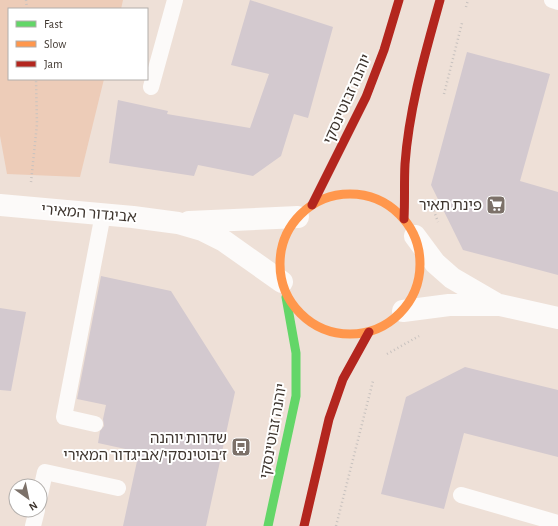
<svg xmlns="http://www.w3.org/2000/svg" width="558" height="526" font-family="'Alegreya Sans','Noto Sans Hebrew',sans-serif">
	<rect width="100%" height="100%" fill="#eee0d7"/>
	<path fill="#edccb8" d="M0 0H123L121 9H9V79H104L80 177 7 174 0 136Z"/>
	<path fill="#d3c9cf" d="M250 0 333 27 308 118 294 114 281 156 253 176 198 165 194 176 109 163 118 100 168 111 167 114 250 128 269 74 231 65Z
		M467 52 550 74 520 181 558 192V275L463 250 431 185Z
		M101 276 171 291 235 392 206 526H123L139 452 98 443 100 431 104 426 103 419 106 405 77 399Z
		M0 308 26 312 11 391 0 390Z
		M465 367 558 390V457L464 433 444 509 381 494 406 397Z"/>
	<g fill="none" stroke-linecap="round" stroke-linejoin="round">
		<path stroke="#c8c2bf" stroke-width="2.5" stroke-dasharray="1 3" stroke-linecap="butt" d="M26 0 27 9
			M466 7 468 0
			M444 94 462 23
			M31 182 37 124 36 79
			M431 203 438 222
			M387 354 419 336
			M336 526 373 381"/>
		<path stroke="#fcfaf9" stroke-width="16" d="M552 0 558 2
			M151 87 175 0
			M95 424 64 417 103 214
			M40 495 45 472 118 488
			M461 495 558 523
			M33 526 37 510"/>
		<path stroke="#fcfaf9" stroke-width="22" d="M0 205 133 217 178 223 202 230 224 241 282 282
			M189 222 298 217
			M415 236 435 263 452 278 495 303
			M403 311 449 305H500L558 318"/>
		<path stroke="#63d668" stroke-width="9" d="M268 526 296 396V353L286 297"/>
		<path stroke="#ff974d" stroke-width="9" d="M280 264a70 70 0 1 1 140 0a70 70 0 1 1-140 0Z"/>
		<path stroke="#b3261e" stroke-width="9" d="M312 205 366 97 384 50 399 0
			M404 219C405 201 404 182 405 164 409 108 425 54 440 0
			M304 526 329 419 343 379 369 332"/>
	</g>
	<defs>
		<g id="supermarket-square" transform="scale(1)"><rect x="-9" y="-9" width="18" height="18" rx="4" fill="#7c7169" stroke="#fff"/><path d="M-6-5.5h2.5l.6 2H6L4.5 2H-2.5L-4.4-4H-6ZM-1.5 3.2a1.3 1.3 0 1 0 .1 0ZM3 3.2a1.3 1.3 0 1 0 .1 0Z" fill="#fff"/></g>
		<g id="bus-square" transform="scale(1)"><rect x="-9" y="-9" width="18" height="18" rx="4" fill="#7c7169" stroke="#fff"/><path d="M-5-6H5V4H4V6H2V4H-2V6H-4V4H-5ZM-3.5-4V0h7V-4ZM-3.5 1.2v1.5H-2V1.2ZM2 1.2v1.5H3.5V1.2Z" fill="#fff"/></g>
	</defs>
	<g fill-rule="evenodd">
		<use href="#supermarket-square" x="496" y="205"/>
		<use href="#bus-square" x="241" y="447"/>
	</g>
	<g text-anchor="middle" stroke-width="4" stroke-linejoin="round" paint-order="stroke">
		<g font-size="15" fill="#3e352e" stroke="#fff">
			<text transform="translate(347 99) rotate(-66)" y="5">יוהנה זבוטינסקי</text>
			<text transform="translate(89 213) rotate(5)" y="5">אביגדור המאירי</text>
			<text transform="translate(273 431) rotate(-80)" y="5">יוהנה זבוטינסקי</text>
		</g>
		<g font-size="15" fill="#3e352e" stroke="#fff" text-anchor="end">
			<text x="482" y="210">פינת תאיר</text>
			<text x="227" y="443">שדרות יוהנה<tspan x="227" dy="17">ז׳בוטינסקי/אביגדור המאירי</tspan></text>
		</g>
	</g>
	<rect x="8" y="8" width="140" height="72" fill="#ffffff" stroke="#b2aeab"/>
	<rect x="16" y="21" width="20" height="6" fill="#63d668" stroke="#b2aeab"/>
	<text x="44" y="28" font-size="12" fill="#3e352e">Fast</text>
	<rect x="16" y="41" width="20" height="6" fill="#ff974d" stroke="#b2aeab"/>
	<text x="44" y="48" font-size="12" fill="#3e352e">Slow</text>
	<rect x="16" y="61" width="20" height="6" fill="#b3261e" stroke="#b2aeab"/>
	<text x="44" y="68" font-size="12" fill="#3e352e">Jam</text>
	<g transform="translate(28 498) rotate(147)"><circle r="19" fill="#ffffff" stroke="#b2aeab"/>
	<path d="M0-3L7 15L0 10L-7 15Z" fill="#7c7169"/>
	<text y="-6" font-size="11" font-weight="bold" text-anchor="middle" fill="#3e352e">N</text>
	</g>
</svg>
